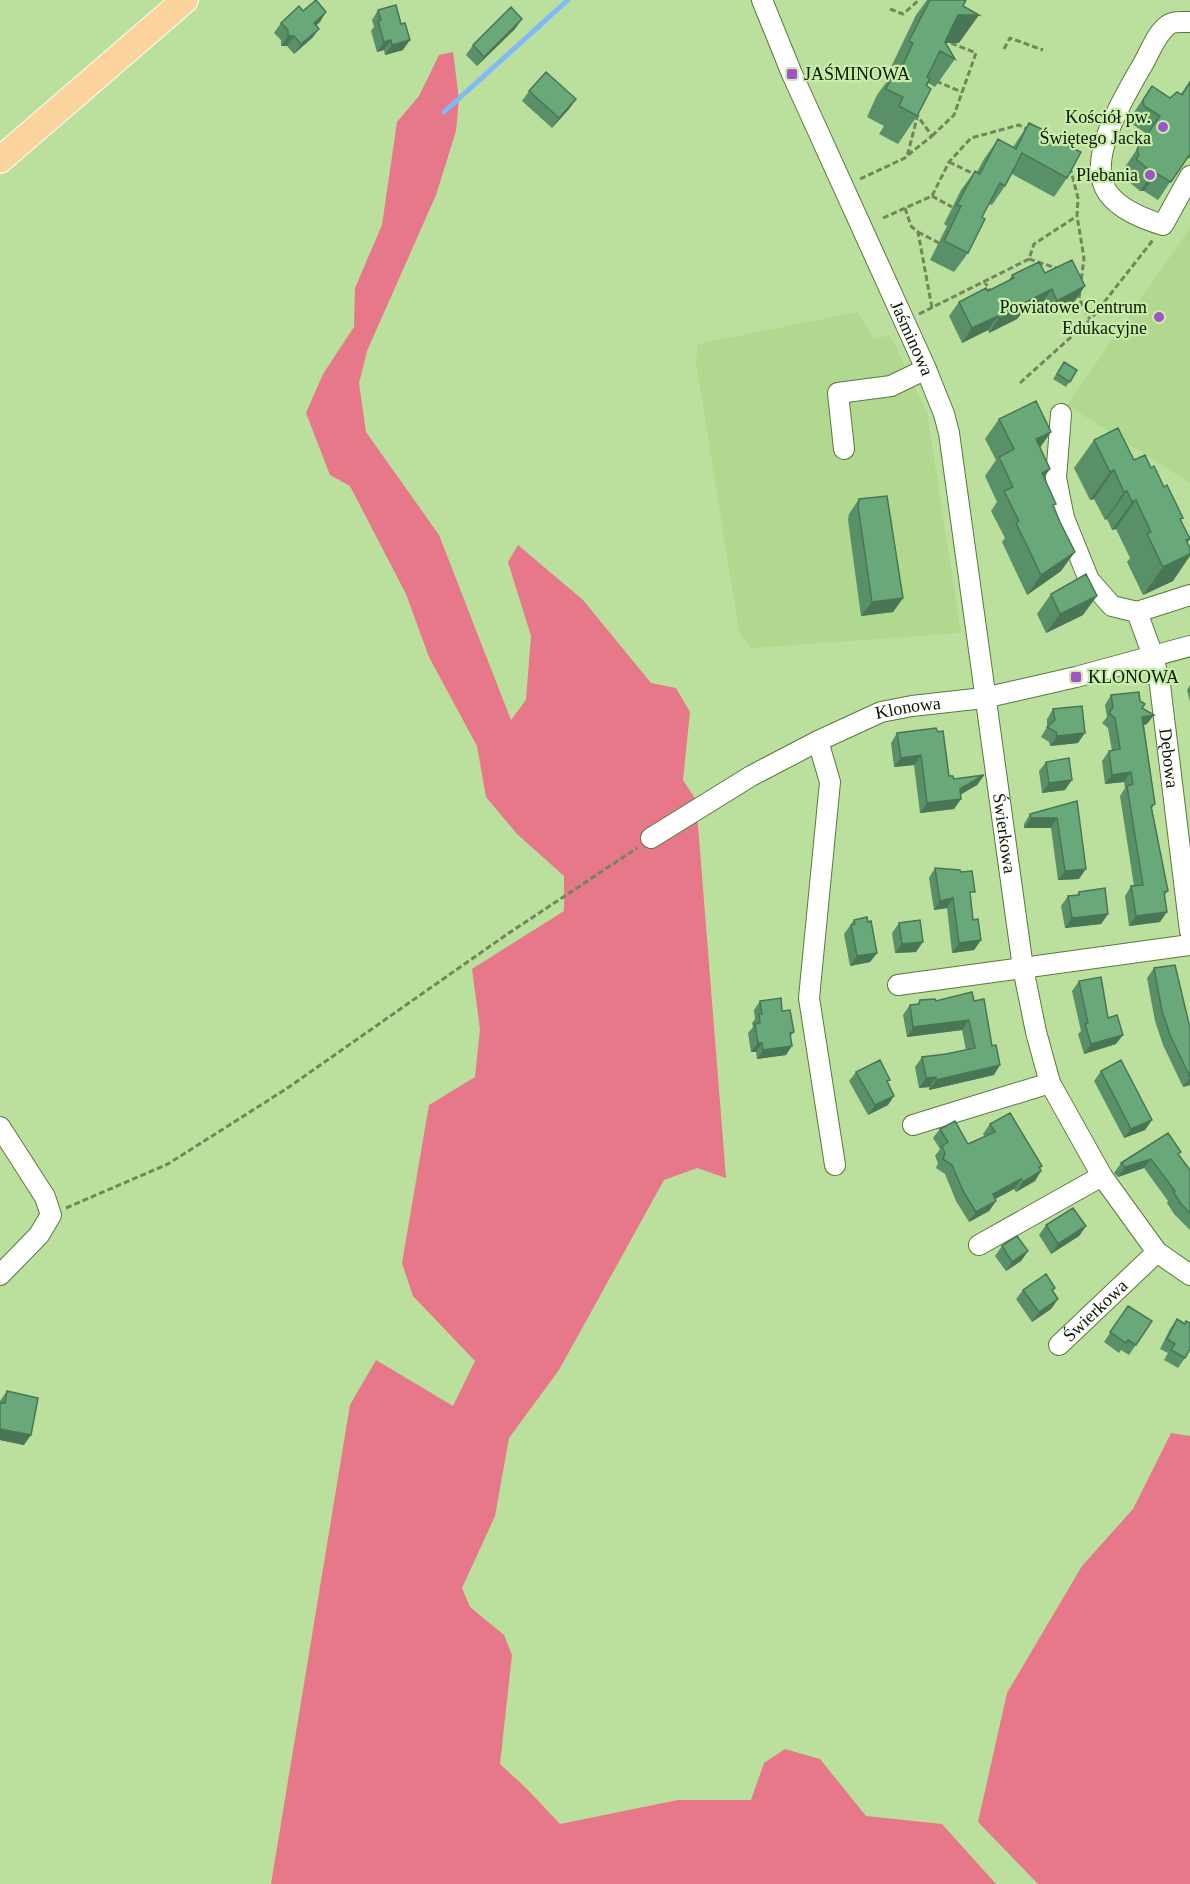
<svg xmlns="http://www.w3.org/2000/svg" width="1190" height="1884" font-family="Georgia,serif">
	<rect width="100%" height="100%" fill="#bbdf9d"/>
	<path fill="#b0d88f" d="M1190 228V483L1067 405Z
		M858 312 874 339 890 335 927 413 961 633 750 648 739 631 696 362 698 344Z"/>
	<path fill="#e67889" d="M453 52 459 99 456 131 436 195 367 351 359 383 366 432 439 535 511 720 526 700 531 636 508 562 518 545 583 600 651 683 676 688 690 712 683 780 696 800 726 1178 697 1168 664 1180 559 1370 509 1438 495 1516 462 1588 470 1607 504 1635 512 1655 500 1764 526 1788 560 1824 678 1800H751L764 1763 785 1749 820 1759 866 1816 942 1824 996 1884H271L350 1405 376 1360 453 1406 475 1361 413 1296 402 1263 429 1105 475 1077 480 1029 472 969 564 911V876L517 834 486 797 477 746 429 657 406 594 350 486 330 475 306 413 323 374 354 327 355 288 382 225 397 122 419 96 439 55Z
		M1171 1433 1190 1436V1884H1038L978 1822 1007 1693 1082 1566 1133 1509Z"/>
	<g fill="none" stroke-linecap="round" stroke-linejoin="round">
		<path stroke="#7fb9f8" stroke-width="5" d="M444 112 568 0"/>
		<g stroke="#59793c" stroke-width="22">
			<g id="minor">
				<path id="s1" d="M762 0 792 74 926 369 944 414 949 433 1023 968 1036 1032 1050 1083 1102 1176 1157 1252 1190 1275"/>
				<path d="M1190 22C1183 22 1173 21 1168 25 1156 34 1150 52 1143 64 1126 94 1084 160 1108 193 1120 210 1144 219 1163 225L1190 176"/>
				<path d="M1061 414 1056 478 1064 518 1089 580 1112 606 1137 612"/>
				<path d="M844 449 838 393 891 386 926 369"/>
				<path id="s2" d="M1190 595 1137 612 1153 656 1160 685 1190 931"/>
				<path d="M818 741 830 782 809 998 835 1165"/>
				<path id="s3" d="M651 838 751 776 818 741 881 712 912 706 984 698 1076 677 1190 646"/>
				<path d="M898 985 1190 945"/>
				<path d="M913 1125 1050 1083"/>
				<path d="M0 1127 45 1197 51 1215 39 1235 0 1275"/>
				<path d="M979 1245 1102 1176"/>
				<path id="s4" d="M1059 1345 1157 1252"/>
			</g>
		</g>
		<g stroke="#fff" stroke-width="28">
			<path id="major" d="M0 160 185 0"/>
		</g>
		<path stroke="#6e8859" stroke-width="3" stroke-dasharray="6 3" stroke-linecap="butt" d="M890 9 903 14 919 0
			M1004 49 1010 38 1043 50
			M936 81 962 92
			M932 136 954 115 976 53 951 43
			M908 155 932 136 917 115
			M949 162 974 174
			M1070 167 1078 198 1077 216 1084 258 1081 282
			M860 179 907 157 918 114
			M932 196 952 207
			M905 208 911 226 918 232 932 308
			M883 218 932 196 949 162 971 138 1019 125 1028 130
			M918 232 939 243
			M1029 259 1059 269
			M984 281 991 292
			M1080 292 1079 298 1090 320
			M919 314 1029 259 1034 244 1077 216
			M1020 383 1090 320 1153 240
			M66 1208 168 1164 286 1089 506 935 637 848"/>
		<use href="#minor" stroke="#fff" stroke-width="20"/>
		<use href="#major" stroke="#fbd39d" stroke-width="26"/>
	</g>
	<path fill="#599068" d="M927 0H966L963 6 959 43H946L955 59 935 87 928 83 917 116 898 144 879 134 884 126 867 117 877 95 893 73 894 71 890 69 916 15Z
		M378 10 401 24 403 50 385 55 384 50 377 52 371 31 374 27 372 20Z
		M303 11 320 22 316 25 319 29 312 38 294 54 287 46H281V40L274 33 281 23Z
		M515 29 477 66 466 55 473 45Z
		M1190 81V158L1186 159 1158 200 1144 191H1140L1123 177 1126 172 1125 167 1147 134 1132 124 1130 118 1152 86 1170 98 1181 94Z
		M529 91 576 99 569 109 552 128 522 101Z
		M1029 123 1054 139 1067 178 1054 197 1012 174 1005 186 992 205 989 204 982 217 968 253 954 272 930 260 947 226 944 224 961 190 975 171 977 172 984 159 998 139 1013 147Z
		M1045 273 1075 301 1047 315 1041 304 1021 314 1017 319 989 333 988 330 962 343 949 316 959 302 988 291 1009 280 1012 275Z
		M1064 362 1077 370 1066 387 1053 379Z
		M999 419 1051 432 1040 447 1044 478 1054 507 1061 571 1027 595 1002 542 1005 538 991 511 997 502 985 476 996 460 985 439Z
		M1094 440 1134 460 1151 468 1164 487 1190 539 1187 542 1173 581 1143 595 1127 562 1130 558 1116 529 1112 530 1107 519 1105 520 1094 499 1090 500 1074 468Z
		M859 499 903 598 893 612 861 616 848 520 849 514Z
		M1051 594 1083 615 1046 633 1037 614Z
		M1190 685V702L1187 690Z
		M1111 695 1140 701 1147 724 1144 725 1155 804 1152 808 1168 891 1164 896 1160 922 1129 926 1125 896 1131 886H1134L1120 796 1125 788 1124 782 1105 784 1102 761 1109 751H1112L1108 728 1102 723 1107 717 1105 705Z
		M1053 709 1078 743 1050 746 1049 742 1041 737 1047 727V719Z
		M897 733 949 776 954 779 984 775 977 785 961 794V799L954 809 920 813 914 765 894 767 891 743Z
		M1046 762 1065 790 1042 793 1039 771Z
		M1077 801 1079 879 1058 880 1051 828H1024V824L1030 814Z
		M935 868 971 898 973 920 981 940 974 950 952 953 947 908 934 910 929 878Z
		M1079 892 1108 914 1101 924 1065 928 1061 906 1068 896 1077 895Z
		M854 920 877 953 870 962 850 966 844 934Z
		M899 923 916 952 895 953 892 933Z
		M1154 968 1187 1017 1190 1028V1085L1183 1087 1163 1045 1155 1021 1147 978Z
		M1079 981 1108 1018 1116 1044 1084 1054 1078 1034 1081 1031 1072 991Z
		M972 992 994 1075 929 1090V1087L919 1088 915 1067 922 1057 946 1054 966 1050 962 1030 907 1037 903 1015 910 1005H917L920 1000 936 1001Z
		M760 1001 782 1011 794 1032 790 1037 786 1055 757 1059 756 1052H751L748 1033 753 1027 752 1023 755 1019 754 1010Z
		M1101 1071 1152 1120 1145 1130 1124 1138 1094 1081Z
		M856 1072 888 1082V1105L868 1115 849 1081Z
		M990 1124 1040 1169 1041 1171 1035 1181 1016 1192 1014 1189 995 1199 996 1201 989 1211 969 1222 956 1201 945 1174 936 1168 938 1163 935 1156 940 1149 933 1138 940 1129 968 1144 985 1137 983 1134Z
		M1179 1155 1190 1170V1230L1174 1214 1167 1203 1168 1201 1144 1168 1118 1177 1114 1173 1121 1163Z
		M1046 1225 1086 1226 1079 1236 1051 1254 1039 1235Z
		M1002 1246 1028 1251 1021 1261 1006 1271 995 1256Z
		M1055 1288 1053 1291 1058 1299 1051 1309 1032 1322 1016 1299 1023 1290Z
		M1128 1306 1152 1321 1129 1355 1121 1350 1119 1353 1104 1342Z
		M1177 1319 1185 1358 1178 1368 1164 1360 1168 1353 1160 1349 1170 1329Z
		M7 1391 24 1445 0 1440V1401Z"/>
	<path fill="#497655" d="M326 12 320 22 308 33 314 23Z
		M958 15H979L959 43H938Z
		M522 19 515 29 477 66 484 57Z
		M319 29 312 38 294 54 301 44Z
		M288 36H294L287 46H281Z
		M391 40 384 50 377 52 384 42Z
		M410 40 403 50 385 55 392 45Z
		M576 99 569 109 552 128 559 118Z
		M1153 173H1156L1144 191H1140Z
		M1085 286 1075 301 1047 315 1057 301Z
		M1052 289 1041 304 1021 314 1017 319 989 333 999 318 1026 302Z
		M998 316 988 330 962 343 972 328Z
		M1051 432 1037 452 1036 439Z
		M1050 469 1036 489 1042 473Z
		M1114 470 1094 499 1090 500 1110 472Z
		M1127 491 1107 519 1105 520 1124 492Z
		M1136 500 1116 529 1112 530 1132 502Z
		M1190 539 1174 561 1190 554V556L1173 581 1143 595 1163 567 1186 540Z
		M1075 552 1061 571 1027 595 1041 575Z
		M1097 596 1083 615 1046 633 1060 614Z
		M903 598 893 612 861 616 872 602Z
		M1154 715 1147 724 1136 727 1142 717Z
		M1085 733 1078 743 1050 746 1057 736Z
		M921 755 914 765 894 767 901 758Z
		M1131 772 1124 782 1105 784 1112 775Z
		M984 775 977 785 953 799 960 789Z
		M1072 780 1065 790 1042 793 1049 783Z
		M961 799 954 809 920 813 927 803Z
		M1031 818H1057L1051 828H1024Z
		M1086 869 1079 879 1058 880 1065 871Z
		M953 898 947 908 934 910 940 901Z
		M1167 912 1160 922 1129 926 1136 916Z
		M1108 914 1101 924 1065 928 1072 918Z
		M981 940 974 950 952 953 959 943Z
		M923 942 916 952 895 953 902 944Z
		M877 953 870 962 850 966 857 956Z
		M969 1020 962 1030 907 1037 913 1027Z
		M1123 1035 1116 1044 1084 1054 1091 1044Z
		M758 1043H762L756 1052H751Z
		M792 1046 786 1055 757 1059 763 1050Z
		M1000 1065 994 1075 929 1090 936 1080Z
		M936 1077 929 1087 919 1088 926 1078Z
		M1190 1078V1085L1183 1087Z
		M894 1096 888 1105 868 1115 875 1105Z
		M1152 1120 1145 1130 1124 1138 1131 1129Z
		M1151 1159 1144 1168 1118 1177 1125 1167Z
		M1042 1166 1036 1175 1041 1171 1035 1181 1016 1192 1023 1182Z
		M1021 1179 1014 1189 986 1204 993 1194Z
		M996 1201 989 1211 969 1222 976 1212Z
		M1086 1226 1079 1236 1051 1254 1058 1244Z
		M1028 1251 1021 1261 1006 1271 1012 1262Z
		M1058 1299 1051 1309 1032 1322 1039 1312Z
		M0 1429 31 1435 24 1445 0 1440Z"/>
	<path fill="#68a879" stroke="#497655" stroke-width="1.5" d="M316 0 326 12 314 23 319 29 301 44 294 36H288V30L281 23 299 6 303 11Z
		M930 0H966L963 6 979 15H958L945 42 955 59 940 51 927 77 930 79 926 85 931 89 917 116 899 106 903 97 886 89 897 67 901 69 913 43 909 41Z
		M396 5 401 24 405 23 410 40 392 45 391 40 384 42 378 21 381 20 378 10Z
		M511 7 522 19 484 57 473 45Z
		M546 72 576 99 559 118 529 91Z
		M1190 82V154L1171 182 1156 173H1153L1136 159 1139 155 1137 149 1160 116 1144 106 1143 100 1152 86 1170 98 1177 92 1182 95Z
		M1029 123 1056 136 1054 139 1081 152 1067 178 1022 153 1005 186 1000 183 982 217 985 219 968 253 944 241 961 206 957 205 975 171 980 174 998 139 1016 149Z
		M1072 260 1085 286 1057 301 1052 289 1026 302 1027 305 999 318 998 316 972 328 959 302 986 288 988 291 1014 278 1012 275 1039 262 1045 273Z
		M1064 362 1077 370 1070 382 1057 374Z
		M1036 401 1051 432 1036 439 1050 469 1042 473 1056 504 1053 505 1060 522 1075 552 1041 575 1016 523 1019 521 1004 491 1013 487 999 457 1014 449 999 419Z
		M1118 428 1134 460 1145 455 1151 468 1154 466 1164 487 1167 485 1183 518 1180 519 1190 539 1186 540 1190 548V554L1163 567 1147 534 1151 532 1136 500 1132 502 1127 491 1124 492 1114 470 1110 472 1094 440Z
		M887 496 903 598 872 602 858 506 859 499Z
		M1086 574 1097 596 1060 614 1051 594Z
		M1139 692 1140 701 1145 704 1142 708 1154 715 1142 717 1155 804 1151 806 1168 891 1164 892 1167 912 1136 916 1131 886 1143 885 1127 786 1133 784 1131 772 1112 775 1109 751 1120 749 1115 718 1109 713 1113 707 1111 695Z
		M1082 706 1085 733 1057 736 1056 732 1047 727 1055 720 1053 709Z
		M936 728 938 732 943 731 949 776H953L954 779 984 775 960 789 961 799 927 803 921 755 901 758 897 733Z
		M1069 758 1072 780 1049 783 1046 762Z
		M1077 801 1086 869 1065 871 1057 818H1031L1030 814Z
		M935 868 960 870 961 872 972 871 975 892H970L973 920 978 919 981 940 959 943 953 898 940 901Z
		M1105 888 1108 914 1072 918 1068 896 1079 895V892Z
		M867 917 868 922 871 921 877 953 857 956 851 925 855 924 854 920Z
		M920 920 923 942 902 944 899 923Z
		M1175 965 1190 1028V1077L1170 1035 1162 1011 1154 968Z
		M1101 977 1108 1018 1117 1015 1123 1035 1091 1044 1085 1024 1088 1023 1079 981Z
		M972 992 974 1001 984 999 992 1046 996 1045 1000 1065 936 1080V1077L926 1078 922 1057 946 1054 975 1048 969 1020 913 1027 910 1005 919 1004 920 1000 935 999 936 1001Z
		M781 998 782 1011 790 1010 794 1032 790 1033 792 1046 763 1050 762 1043H758L755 1024 760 1023 759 1014H762L760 1001Z
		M880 1060 890 1080 887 1081 894 1096 875 1105 856 1072Z
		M1121 1060 1152 1120 1131 1129 1101 1071Z
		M1010 1113 1042 1166 1039 1167 1041 1171 1023 1182 1021 1179 993 1194 996 1201 976 1212 963 1191 952 1165 943 1159 945 1153 942 1146 948 1142 940 1129 955 1121 968 1144 995 1132 990 1124Z
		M1168 1133 1181 1152 1178 1154 1190 1170V1213L1181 1204 1174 1193 1175 1191 1151 1159 1125 1167 1121 1163Z
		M1073 1208 1086 1226 1058 1244 1046 1225Z
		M1017 1236 1028 1251 1012 1262 1002 1246Z
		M1046 1274 1055 1288 1052 1290 1058 1299 1039 1312 1023 1290Z
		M1128 1306 1152 1321 1136 1345 1128 1340 1126 1343 1110 1332Z
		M1177 1319 1185 1324 1186 1321 1190 1323V1349L1185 1358 1171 1350 1175 1344 1167 1339Z
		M7 1391 38 1398 31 1435 0 1429V1403H5Z"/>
	<g fill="#9e54c7" stroke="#c8ecaa" stroke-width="2">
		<rect x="786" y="68" width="12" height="12" rx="3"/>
		<circle cx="1163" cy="127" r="6"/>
		<circle cx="1150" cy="175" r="6"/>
		<circle cx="1159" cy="317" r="6"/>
		<rect x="1070" y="671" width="12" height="12" rx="3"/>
	</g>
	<g text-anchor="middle" stroke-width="4.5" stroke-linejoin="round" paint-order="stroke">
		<g font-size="18" fill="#0b1801" stroke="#c8ecaa" text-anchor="end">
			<text x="804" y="80" text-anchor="start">JAŚMINOWA</text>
			<text x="1151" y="123">Kościół pw.<tspan x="1151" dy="21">Świętego Jacka</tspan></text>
			<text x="1138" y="181">Plebania</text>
			<text x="1147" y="313">Powiatowe Centrum<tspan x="1147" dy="21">Edukacyjne</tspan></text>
			<text x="1088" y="683" text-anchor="start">KLONOWA</text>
		</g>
		<g font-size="18" fill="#0b1801" stroke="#c8ecaa">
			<text dy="6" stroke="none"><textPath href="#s1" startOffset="370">Jaśminowa</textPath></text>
			<text dy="6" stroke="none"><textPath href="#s3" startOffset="290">Klonowa</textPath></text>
			<text dy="6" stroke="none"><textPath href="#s2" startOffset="206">Dębowa</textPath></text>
			<text dy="6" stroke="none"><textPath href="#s1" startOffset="876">Świerkowa</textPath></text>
			<text dy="6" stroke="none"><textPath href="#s4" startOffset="50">Świerkowa</textPath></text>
		</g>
	</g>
</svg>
